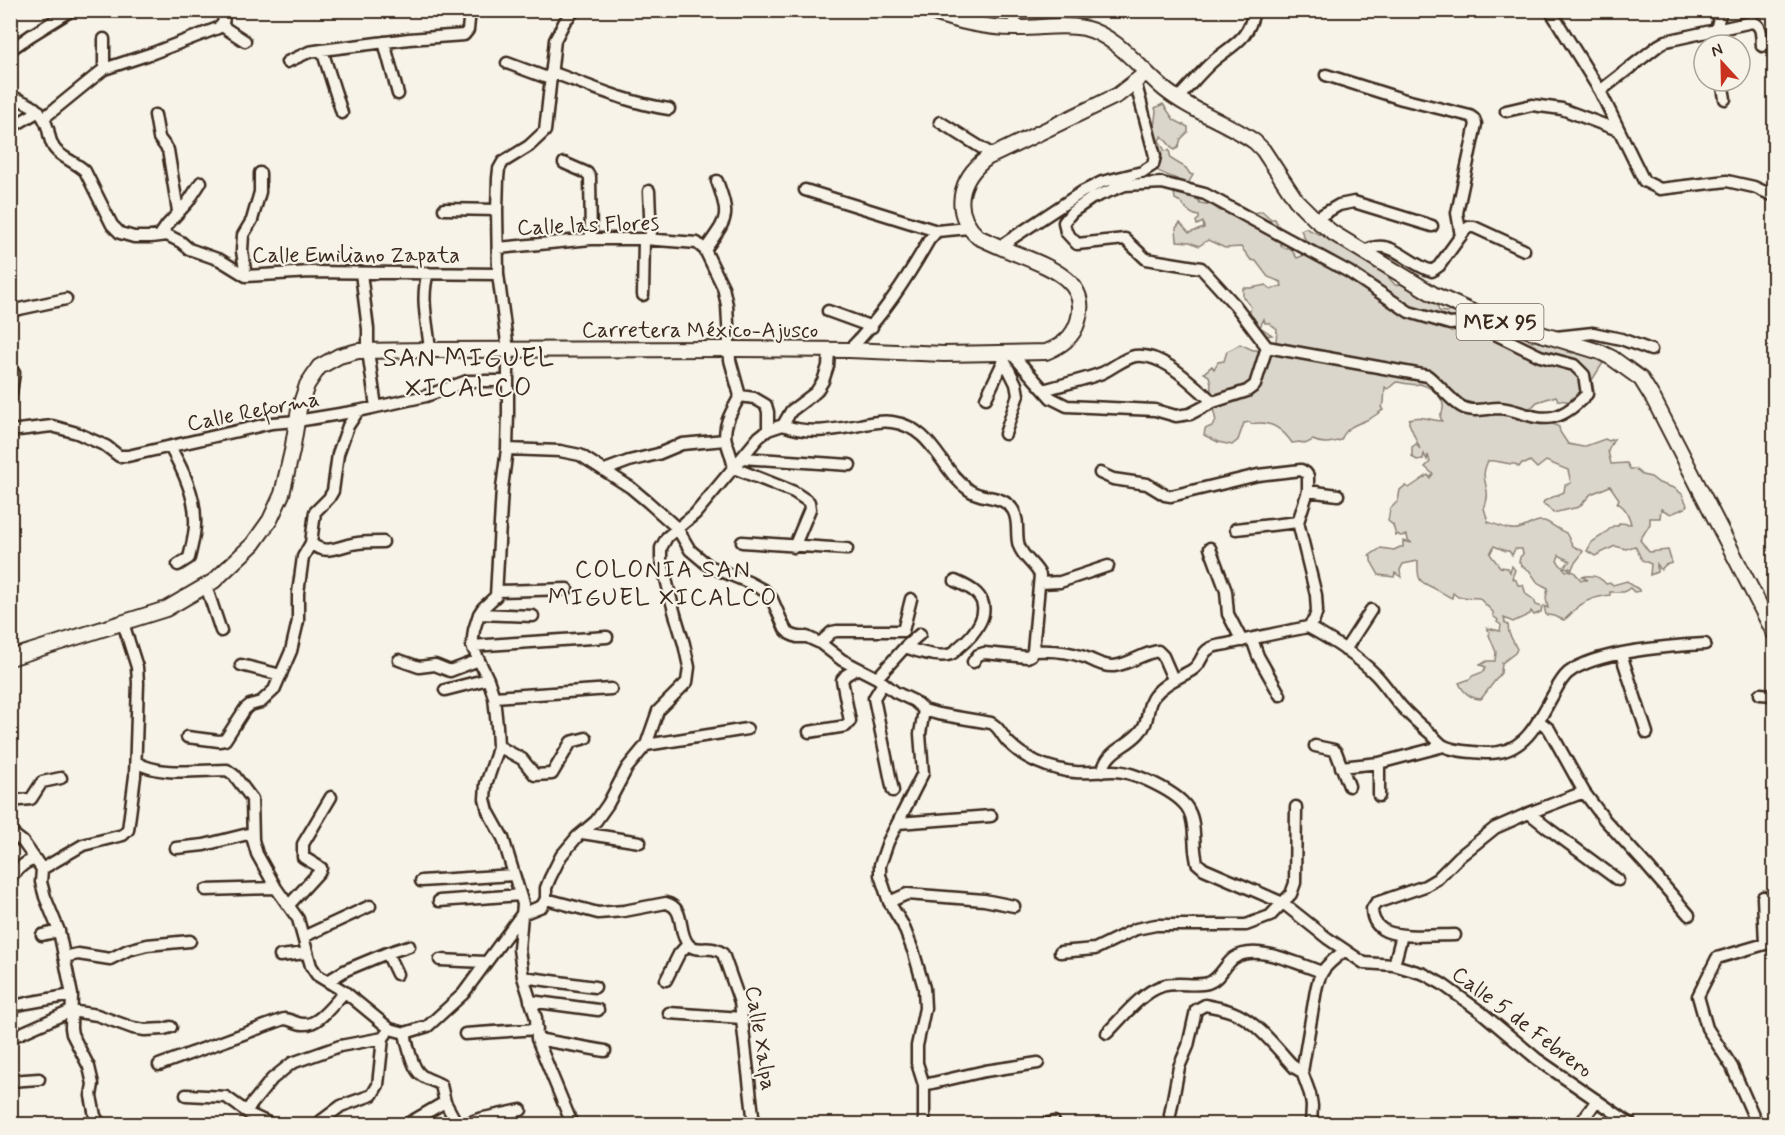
<svg xmlns="http://www.w3.org/2000/svg" width="1785" height="1135" font-family="Mynerve,sans-serif">
	<rect width="100%" height="100%" fill="#f7f3e8"/>
	<filter id="ink" filterUnits="userSpaceOnUse"><feTurbulence type="fractalNoise" baseFrequency=".0167" numOctaves="2"/><feDisplacementMap in="SourceGraphic" scale="12" xChannelSelector="R" yChannelSelector="G"/><feConvolveMatrix kernelMatrix="1 2 1 2 8 2 1 2 1" color-interpolation-filters="sRGB"/></filter>
	<g filter="url(#ink)">
		<path fill="#dbd6cb" stroke="#8b8074" stroke-width="1.5" d="M1163 104 1174 120 1188 127V132L1181 139 1178 148 1174 150 1162 136 1159 140 1165 151 1169 150 1171 159 1186 168 1190 174 1193 175 1189 182 1200 203 1212 205 1220 211 1226 212 1229 215C1235 213 1237 215 1243 215 1248 215 1258 212 1262 211L1271 219H1275L1281 232 1278 237 1281 245 1284 248H1290L1297 258 1307 254 1310 250 1301 230 1305 228 1331 239 1337 244 1340 243 1379 250 1384 272 1395 285 1402 284 1413 287 1436 288 1435 299 1439 311 1447 312 1469 307 1472 323 1470 332 1472 334 1488 330 1490 325 1500 329 1509 327 1532 342 1548 338 1568 345 1567 352 1573 353 1580 350 1601 360 1603 363 1592 380 1594 392 1573 402 1558 400 1556 396 1537 402 1532 407 1526 409 1530 412 1533 411C1545 414 1546 422 1559 427L1560 432 1568 444 1583 447 1605 439 1609 441 1614 439 1608 451 1611 464 1627 463 1630 469H1635L1642 475 1651 477 1659 483 1674 488 1682 494 1687 505 1685 508 1671 514 1661 509 1660 518H1650V524L1640 540 1649 552 1668 550 1672 563 1665 565 1661 570 1657 564V572L1650 575 1651 564 1642 560 1635 546 1626 549 1615 546 1595 556 1587 551 1592 542 1603 535 1613 526H1618L1619 523 1631 524C1629 516 1625 506 1617 503L1619 499 1610 486 1591 494 1579 507 1553 513 1547 506 1543 504 1544 501 1564 492 1565 485 1571 483 1568 470 1546 461 1537 468 1530 461 1525 464 1522 463 1519 467 1515 464C1506 465 1496 459 1488 461 1477 483 1494 486 1484 508L1488 522C1499 525 1511 532 1521 528 1529 526 1536 519 1544 521 1549 522 1559 530 1566 533L1573 546 1583 551C1580 559 1574 561 1572 569L1564 567 1570 561 1559 555 1557 561 1566 571 1569 570 1574 572 1581 580H1588L1582 577C1592 574 1599 576 1606 584L1611 583 1613 585 1627 581C1631 586 1636 586 1640 591L1634 592 1630 588 1624 592H1610V595C1602 596 1589 599 1582 604 1575 608 1571 615 1564 620 1557 618 1554 614 1546 615L1544 606 1548 608 1546 598 1548 588 1538 583 1529 570 1524 568 1519 562 1520 557 1523 554 1522 549H1515L1512 555 1509 551H1506L1494 546 1490 554 1500 567 1508 568 1510 572 1512 566 1515 570 1512 578 1516 580 1518 585H1523L1526 594 1534 600 1536 605 1542 607 1541 612 1534 615 1531 611 1530 614 1513 622 1504 618 1505 623 1508 625 1509 633 1517 649 1515 653 1502 663 1501 673 1481 699C1471 699 1463 692 1459 683L1470 679 1472 676 1483 672 1486 667 1480 665 1487 661H1495L1496 652 1489 635 1490 632 1487 630V628L1500 631 1501 625 1497 622 1498 620 1493 616V612L1479 598 1458 597 1453 593 1452 598C1447 596 1443 593 1439 591 1422 581 1417 586 1418 561L1403 564 1400 570 1401 577 1395 573 1394 577 1379 575 1371 561V557L1369 556 1381 548 1394 550 1400 547H1403V541L1412 543 1408 540 1407 535 1400 536 1398 534 1396 536 1393 525 1388 521 1390 509 1398 501 1400 490 1405 486 1409 488 1428 475 1430 478 1433 474 1425 467 1430 462 1428 455 1427 460 1424 454 1423 459 1417 460 1412 457V447L1416 444 1420 449 1409 423V419C1420 415 1430 420 1442 421L1440 416C1450 402 1434 388 1420 384 1418 384 1413 385 1410 384 1405 384 1401 382 1396 382L1388 389 1385 387 1384 403 1381 407 1383 410C1378 413 1374 417 1369 419 1357 425 1347 425 1341 440 1332 443 1322 445 1313 440L1305 444 1300 442 1292 443C1282 428 1268 420 1251 424L1250 422 1244 423 1238 440 1232 445 1218 442 1204 435 1205 429 1212 426 1216 421 1213 408 1216 407C1214 399 1209 390 1211 383L1209 376 1204 373 1212 366 1214 369 1218 362 1224 361 1227 351C1230 350 1237 346 1240 344L1253 350H1257L1259 354 1266 353 1270 345 1276 342 1277 329 1269 323H1265L1264 319 1260 327 1272 335 1264 336 1251 326 1254 320V318L1249 315 1251 307 1243 297V288H1251L1266 285 1271 289 1282 286 1281 282 1268 277 1256 261 1251 260 1241 247 1225 248 1208 240 1199 246 1190 242 1177 241 1176 228 1180 223 1189 233 1204 228 1203 222 1197 225 1196 221 1199 219V216C1187 215 1185 203 1175 199L1174 192 1180 189 1177 179C1172 177 1161 173 1157 170L1159 165 1152 166V146L1156 111 1155 108Z"/>
		<g fill="none" stroke-linecap="round" stroke-linejoin="round">
			<g stroke="#3b2a1e" stroke-width="15">
				<path id="minor" d="M1010 10 1018 28
					M1550 10 1600 91 1644 181 1660 189 1727 181 1754 187 1774 196
					M222 26 245 41
					M1716 30 1721 10
					M1713 31 1716 45
					M384 42 398 94
					M10 50 30 36 72 10
					M322 50 342 113
					M287 62 309 52 322 50 409 39 464 35 468 30 470 10
					M507 63 550 79
					M104 69V39
					M551 72C590 86 628 103 669 109
					M1326 75 1402 99 1470 116 1474 119 1476 124 1457 213 1461 236
					M1722 81 1725 99
					M1600 91 1659 45 1666 41 1752 22C1763 25 1761 36 1762 46
					M10 96C30 104 42 108 48 129 49 135 51 143 54 148 61 158 76 162 85 171L112 225 120 233 134 237H151L167 235 181 242 189 249 220 260 246 276 310 272 498 274
					M1178 98C1189 87 1199 74 1211 63 1231 45 1249 41 1254 10
					M1506 111 1532 105 1562 109 1618 130
					M155 115 159 138 168 150 178 211
					M45 117 104 69 153 53 218 28C225 24 224 19 223 10
					M940 122 993 155
					M10 128 39 111
					M564 163 587 173 590 177 591 239
					M805 190 937 231
					M649 191 651 239
					M444 209 497 210
					M1315 219 1339 205 1354 202 1432 226
					M160 235 167 225 188 202 201 182
					M999 247 1082 192 1102 182 1142 172 1153 165 1155 156 1135 81
					M498 248 591 239H644L697 243 705 250 723 287 727 305 730 360 740 396
					M705 250C727 218 731 219 717 181
					M1363 252C1391 235 1406 264 1432 271L1439 266 1465 230 1469 227H1474L1524 250
					M361 273 368 329V351L376 407
					M428 273C420 299 428 325 430 350
					M246 276 242 251 243 235 252 220 260 192V173
					M643 295 644 239
					M10 311 66 299
					M828 311 872 327
					M1470 313 1482 326 1493 333 1540 356 1574 365 1584 375 1587 394C1578 403 1567 414 1553 417 1534 421 1518 409 1499 408 1486 408 1470 414 1459 405 1448 397 1439 385 1428 376L1267 347 1235 305 1201 268 1146 259 1125 239 1077 244 1066 232 1064 222 1072 212 1092 198 1125 185 1162 183 1205 194 1349 272 1409 312 1450 324 1461 323 1473 316
					M1556 337 1593 333 1621 339 1651 350
					M849 350C882 317 906 280 929 240L937 231 969 228
					M1011 353 1051 398 1067 406 1155 410 1176 416 1190 414 1213 402 1247 391 1255 385 1267 347
					M1004 360 1016 384 1018 395 1005 434
					M1044 390C1063 384 1084 380 1102 373 1113 368 1124 358 1135 356 1163 352 1193 385 1213 402
					M740 396C733 409 722 425 726 441 729 450 732 458 734 468L794 492 809 502 810 509 794 547
					M740 396 754 398 766 405 768 412V430
					M986 398 1005 358
					M10 400 14 373
					M783 425C809 435 833 430 860 425 870 423 881 420 892 422 934 428 939 469 969 490 982 500 1003 494 1013 510 1020 522 1015 534 1019 546 1023 558 1035 564 1040 575L1033 651C1050 650 1068 651 1084 657 1094 660 1102 667 1114 666 1130 664 1143 653 1158 651L1163 656 1173 679
					M10 431 52 426 77 433 106 446 119 456H128L272 423 297 421 358 411 426 396 467 381H508
					M170 447C182 468 195 494 195 519 196 532 192 545 189 558L178 565
					M507 449 560 451 580 455 630 487 648 502 677 528 690 550 709 566 748 582 765 591 772 599 785 629 790 634 797 637H807L820 643 842 660 877 678 895 692 914 701 924 710 938 714 991 723C1000 727 1002 737 1009 743 1022 756 1041 765 1058 769 1077 775 1094 771 1113 771 1133 771 1181 793 1189 811 1196 824 1193 843 1196 857L1197 863 1204 869 1283 903 1327 938 1364 963 1394 965 1424 974 1442 984 1481 1012 1537 1059 1631 1124
					M742 458 850 465
					M605 470 629 461 658 454 682 444 725 440
					M1100 473 1113 479 1147 484 1165 495 1171 496 1258 475 1301 470 1306 473 1308 476V491L1338 495
					M1308 491 1298 522 1316 595 1317 611 1314 620 1308 627
					M1236 529 1298 522
					M742 542 847 549
					M311 543C326 557 340 545 358 543 366 542 374 542 383 542
					M1210 548 1226 591 1228 614 1242 641
					M1040 583 1060 582 1108 566
					M206 586 221 631
					M497 591 567 589
					M479 614 533 616
					M1252 639 1258 656 1280 695
					M820 643 832 632 837 631H903L911 599
					M472 646 607 637
					M905 647C916 651 939 659 951 654 954 653 956 650 958 648 973 636 995 611 976 593 971 588 962 584 955 581
					M1345 650 1371 610
					M1621 654 1647 733
					M399 660 419 667 435 665 450 671 479 660
					M973 662 978 655 984 653 1027 657 1031 655 1033 651
					M241 665 281 675
					M877 678 905 647 920 634
					M883 683 874 698 893 791
					M445 690 488 679
					M1760 694 1774 695
					M494 697 611 689
					M924 710 920 734 923 773 888 842 880 865V875L889 902 903 925 914 953 924 988 925 1008 917 1046V1063L924 1085V1124
					M1538 720 1549 729 1584 792 1605 820 1647 866 1689 915
					M809 732 846 726 850 721 842 680 846 675 858 668
					M187 737 219 741 225 740 245 709 250 705 261 702 274 690 291 651 298 621V593L303 557 311 543 315 512 329 498 333 491 338 454 348 426 358 411
					M646 745 747 729
					M498 746 522 759 535 775 552 774 571 742 586 738
					M1315 746 1334 750 1336 752 1349 786
					M136 762C160 777 200 770 227 770L234 775 252 799 253 840 257 854 276 888 298 919 311 966 317 975 345 992 390 1029 405 1033 428 1026 463 994 522 914 542 906 546 899V888L550 878 561 856 577 837 596 821 608 804 627 768 646 745 658 711 687 682 689 667 684 644 674 611 661 559V548L667 537 695 514 759 437 768 430 783 425 791 411 816 392 823 381 828 366 829 351
					M1341 767 1379 763
					M1102 772C1108 749 1124 749 1139 733 1151 721 1145 707 1154 696 1164 683 1179 678 1192 670 1202 664 1201 653 1209 649 1214 645 1225 645 1231 643 1257 637 1283 632 1308 627 1332 640 1356 655 1375 674 1385 684 1392 696 1401 706 1410 716 1420 725 1431 734 1435 738 1440 744 1444 746 1456 752 1473 752 1485 753 1524 755 1536 725 1553 695 1557 688 1561 679 1568 673 1596 651 1670 646 1705 644
					M1379 796V763L1444 746
					M10 801 31 799 42 782 61 778
					M1529 813 1549 829 1618 880
					M898 823 991 816
					M10 832 23 842 42 869 41 882 45 897 59 931 72 995 71 1028 72 1034 89 1067 93 1084 91 1096 95 1116 100 1124
					M582 833 640 842
					M176 848 204 845 252 833
					M42 869 83 845 123 835 128 830 135 776 138 683 137 667 123 623
					M10 877C18 870 25 860 36 860
					M421 881 513 875
					M206 890 276 888
					M546 899 598 913 624 911 666 903C686 908 677 931 688 944 696 954 711 943 723 954L740 1002 754 1124
					M439 901 520 895
					M889 902 907 894 984 900 1014 906
					M289 905 320 871 321 868 303 857V844L331 797
					M42 935 59 931
					M1455 935C1437 935 1397 939 1382 929 1375 924 1372 917 1372 909L1376 903 1425 886 1437 879 1459 857 1495 828 1529 813 1584 792
					M303 937 370 906
					M1060 952 1095 949 1136 929 1156 925H1246L1270 916 1291 894 1295 883 1296 807
					M387 953 409 946
					M280 956 306 953
					M64 957 78 954 110 959 128 950 147 945 190 941
					M440 960 485 962
					M1394 965 1402 935
					M523 977 595 987
					M666 980 679 954 688 944
					M328 981 346 970 387 953 397 974
					M530 1001 598 1010
					M10 1007 27 1003 72 995
					M669 1013 742 1018
					M405 1033C407 1043 412 1067 420 1074 425 1079 435 1081 441 1085L445 1102 457 1124
					M1107 1033C1122 1018 1142 992 1162 986 1177 981 1194 987 1208 983 1220 979 1225 964 1234 958 1256 943 1298 964 1322 972
					M465 1034 537 1029
					M10 1038 71 1011 97 1015 133 1028 145 1030 164 1029 171 1027
					M537 1039 605 1051
					M159 1065 284 1019C291 1019 296 1024 303 1024 319 1026 334 1002 345 992
					M10 1081 39 1079
					M924 1085 985 1071 1038 1063
					M186 1095 226 1097 247 1112
					M1170 1115 1179 1067 1188 1046 1196 1010 1205 1005C1215 1007 1228 1009 1237 1014 1260 1025 1278 1050 1295 1068L1302 1072
					M409 1123 445 1102
					M271 1124 249 1114 247 1110 272 1079 292 1063 340 1046 383 1038
					M317 1124 341 1106 372 1095 378 1085 383 1038 386 1034
					M466 1124 479 1119 521 1110
					M572 1124 537 1039 536 1018 523 977 519 949 523 904 503 838 488 811 485 799 486 784 496 755 498 746 497 726 494 697 488 679 472 646 474 630 479 614 483 608 496 596 502 488 507 449 508 413V350L498 274 497 210 498 178 499 169 503 162 529 146 545 131 555 40 565 21 575 10
					M1044 1124 1054 1122
					M1311 1124 1312 1106 1310 1094 1302 1072 1316 990C1320 969 1328 964 1344 951
					M1580 1124 1597 1100
					M1757 1124 1732 1067 1707 1028 1698 996 1717 958 1765 944 1763 897"/>
			</g>
			<g stroke="#3b2a1e" stroke-width="18">
				<path id="major" d="M926 10C955 21 984 28 1015 28 1038 29 1061 23 1084 28 1117 36 1139 68 1164 89 1191 111 1227 122 1255 142L1263 150 1296 200 1315 219 1333 233 1433 294 1479 315 1600 352 1612 358 1641 379 1654 400 1774 633
					M10 658 166 609 214 581 253 544 270 520 282 494 292 451 299 409 307 385 319 367 339 356 358 351 430 350 732 349 849 350 944 354 1046 352C1061 346 1073 338 1078 321 1091 280 1046 266 1017 254 1004 249 991 243 978 237 951 212 959 179 987 158L1118 95 1146 73"/>
			</g>
			<use href="#minor" stroke="#f7f3e8" stroke-width="10"/>
			<use href="#major" stroke="#f7f3e8" stroke-width="14"/>
		</g>
	</g>
	<g text-anchor="middle" stroke-width="4.5" stroke-linejoin="round" paint-order="stroke">
		<rect fill="#f7f3e8" stroke="#73665b" stroke-width="1.5" x="1456.5" y="304" width="87" height="36" rx="4.5"/>
		<g font-size="21" font-weight="bold" fill="#3b2a1e">
			<text x="1500" y="329">MEX 95</text>
		</g>
		<g font-size="22" fill="#3b2a1e" stroke="#f7f3e8">
			<text transform="translate(588 224) rotate(-2)" y="8">Calle las Flores</text>
			<text x="356" y="262">Calle Emiliano Zapata</text>
			<text x="700" y="337">Carretera México-Ajusco</text>
			<text transform="translate(253 410) rotate(-11)" y="8">Calle Reforma</text>
			<text transform="translate(1523 1021) rotate(37)" y="8">Calle 5 de Febrero</text>
			<text transform="translate(762 1038) rotate(81)" y="8">Calle Xalpa</text>
		</g>
		<g font-size="24" letter-spacing="1.5" fill="#3b2a1e" stroke="#f7f3e8">
			<text x="663" y="577">COLONIA SAN<tspan x="663" dy="28">MIGUEL XICALCO</tspan></text>
		</g>
		<g font-size="26" letter-spacing="1.5" fill="#3b2a1e" stroke="#f7f3e8">
			<text x="469" y="366">SAN MIGUEL<tspan x="469" dy="30">XICALCO</tspan></text>
		</g>
	</g>
	<rect width="1785" height="1135" fill="none" stroke="#f7f3e8" stroke-width="36"/>
	<rect x="18" y="18" width="1749" height="1099" fill="none" stroke="#3b2a1e" stroke-width="2" filter="url(#ink)"/>
	<g transform="translate(1722 63) rotate(338)"><circle r="28" fill="#f7f3e8" stroke="#aca397" stroke-width="1.5"/>
	<path d="M0-4.5L10 22L0 15L-10 22Z" fill="#c8321e"/>
	<text y="-9" font-size="16" font-weight="bold" text-anchor="middle" fill="#3b2a1e">N</text>
	</g>
</svg>
